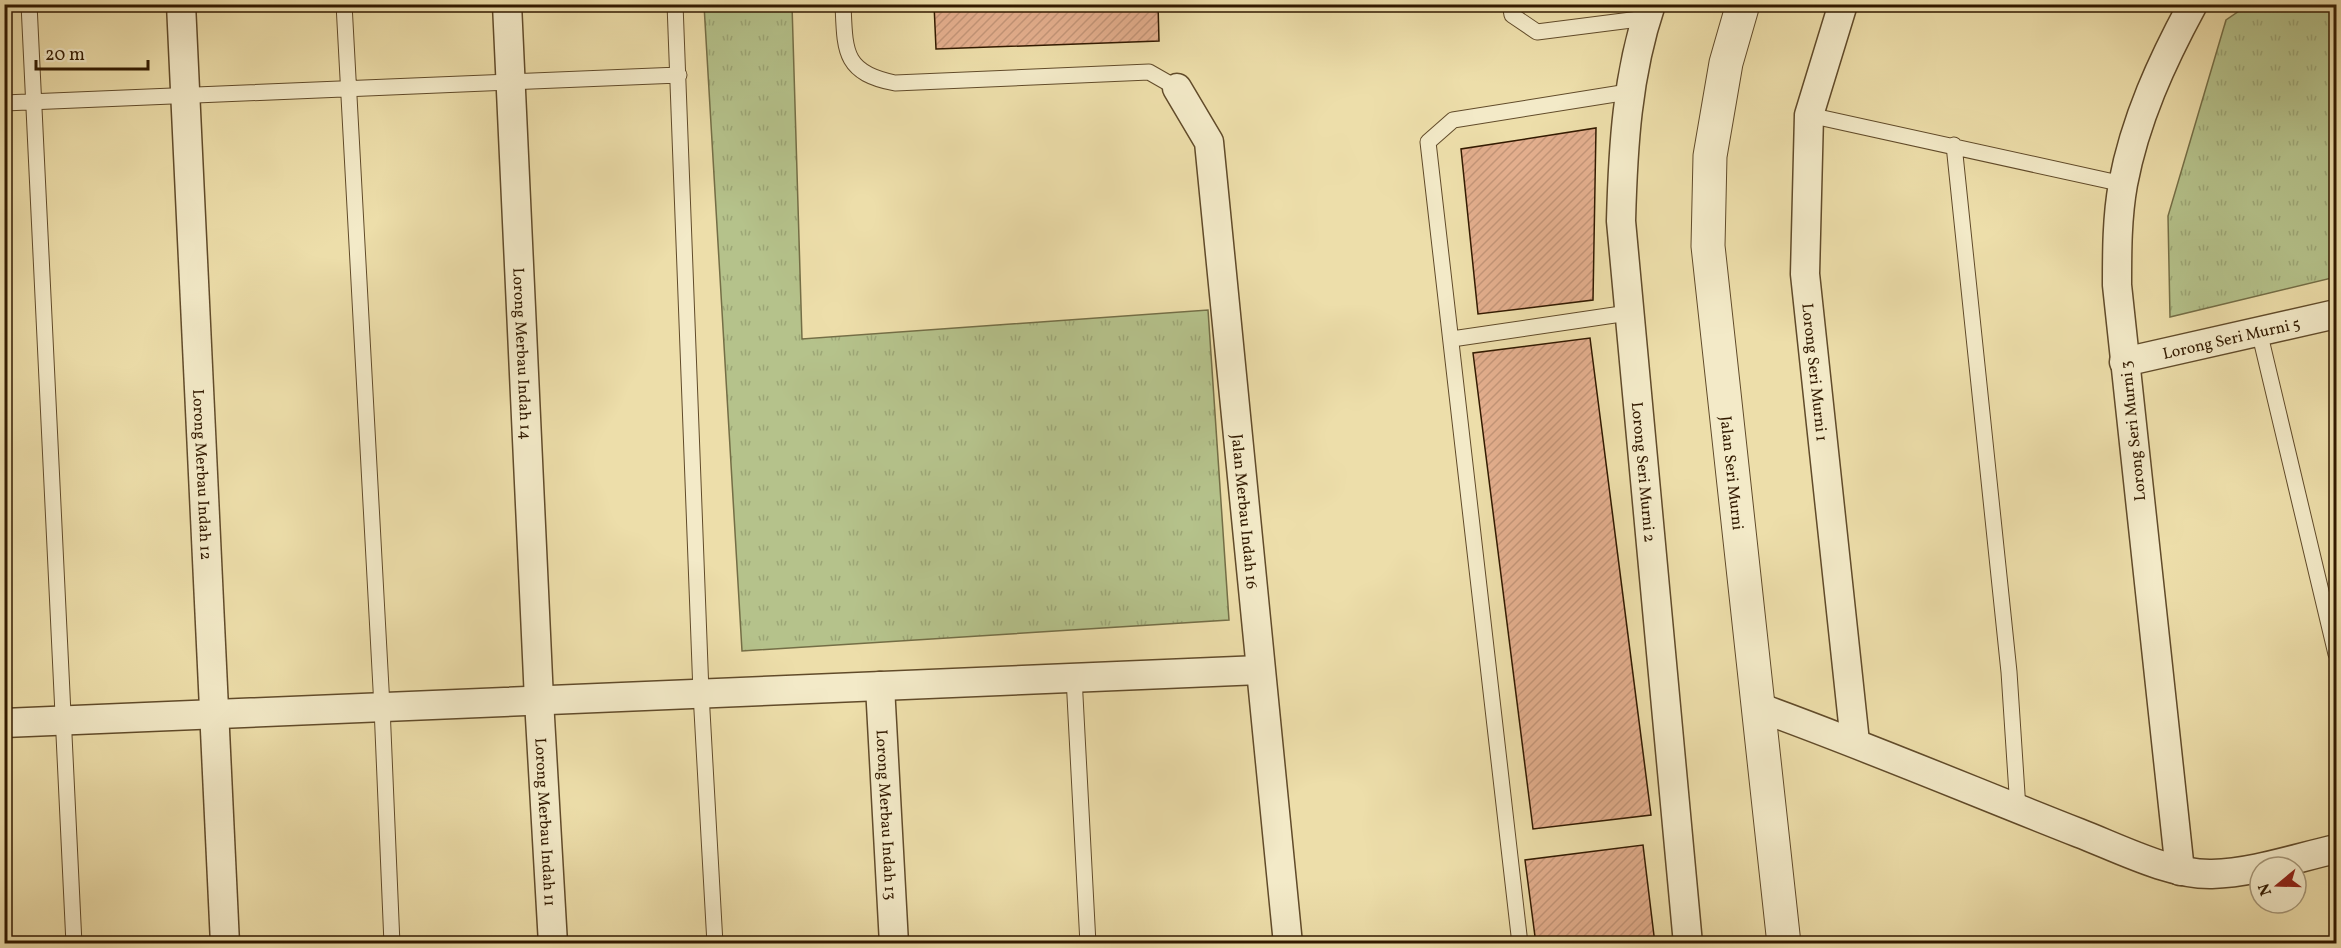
<svg xmlns="http://www.w3.org/2000/svg" width="2341" height="948" font-family="Vollkorn,serif">
	<defs>
		<pattern id="park-tufts" width="24" height="20" patternUnits="userSpaceOnUse" patternTransform="scale(1.5)"><rect width="24" height="20" fill="#b5c28b"/><path d="M3 7l-1-3M5 7V3M7 7l1-3M15 17l-1-3M17 17v-4M19 17l1-3" fill="none" stroke="#9ca676"/></pattern>
		<pattern id="building-hatch" width="6" height="6" patternUnits="userSpaceOnUse" patternTransform="scale(1.5)"><rect width="6" height="6" fill="#e3ae8d"/><path d="M-1 1l2-2M0 6l6-6M5 7l2-2" fill="none" stroke="#c39578"/></pattern>
	</defs>
	<rect width="100%" height="100%" fill="#eddeaa"/>
	<filter id="stains"><feTurbulence type="fractalNoise" baseFrequency=".00333" numOctaves="4"/><feColorMatrix values="0 0 0 0 .2 0 0 0 0 .09 0 0 0 0 .02 0 0 0 .5 -.17"/></filter>
	<radialGradient id="worn" r=".72"><stop offset=".6" stop-color="#630" stop-opacity="0"/><stop offset="1" stop-color="#630" stop-opacity=".3"/></radialGradient>
	<path fill="url(#park-tufts)" stroke="#746e46" stroke-width="1.5" d="M704 5H792L802 339 1208 310 1229 620 742 651Z
		M2248 5H2336V277L2170 317 2168 216 2226 20Z"/>
	<path fill="url(#building-hatch)" stroke="#321a00" stroke-width="1.5" d="M934 4H1158L1159 41 936 49Z
		M1596 128 1593 300 1478 314 1461 149Z
		M1590 338 1651 815 1533 829 1473 353Z
		M1643 845 1655 944H1536L1525 860Z"/>
	<g fill="none" stroke-linecap="round" stroke-linejoin="round">
		<g stroke="#614b2a" stroke-width="17">
			<path id="service" d="M29 4 74 944
				M344 4 382 707 392 944
				M675 4 701 693 715 944
				M843 4C845 51 843 73 895 83L1149 72 1177 88
				M1510 4 1512 15 1537 32 1647 18
				M4 103 679 75
				M1809 115 2123 184
				M1954 145 2009 672 2018 809
				M2259 331 2336 654
				M1452 339 1628 313
				M1074 677 1088 944
				M1520 944 1428 142 1453 120 1628 92"/>
		</g>
		<g stroke="#614b2a" stroke-width="31">
			<g id="minor">
				<path id="s1" d="M181 4 225 944"/>
				<path id="s2" d="M507 4 539 700 553 944"/>
				<path id="s3" d="M1651 4C1627 75 1623 147 1621 221L1688 944"/>
				<path id="s4" d="M1843 4 1809 115 1805 274 1855 742"/>
				<path id="s5" d="M1177 88 1209 142 1288 944"/>
				<path id="s6" d="M2124 362 2336 314"/>
				<path id="s7" d="M880 686 894 944"/>
				<path d="M1758 707C1866 746 1972 791 2079 833 2118 848 2170 875 2212 874 2253 873 2296 858 2336 849"/>
				<path d="M4 723 1260 670"/>
				<path d="M2180 871 2117 285C2117 252 2117 217 2123 184 2135 120 2162 61 2193 4"/>
			</g>
		</g>
		<g stroke="#614b2a" stroke-width="35">
			<g id="tertiary">
				<path id="s8" d="M1743 4 1726 63 1710 156 1708 246 1784 944"/>
			</g>
		</g>
		<use href="#service" stroke="#f3eac8" stroke-width="15"/>
		<use href="#minor" stroke="#f3eac8" stroke-width="28"/>
		<use href="#tertiary" stroke="#f3eac8" stroke-width="33"/>
	</g>
	<g text-anchor="middle" stroke-width="6" stroke-linejoin="round" paint-order="stroke">
		<g font-size="16" fill="#321a00" stroke="#f3eac8">
			<text dy="6" stroke="none"><textPath href="#s6" startOffset="110">Lorong Seri Murni 5</textPath></text>
			<text dy="6" stroke="none"><textPath href="#s2" startOffset="350">Lorong Merbau Indah 14</textPath></text>
			<text dy="6" stroke="none"><textPath href="#s4" startOffset="374">Lorong Seri Murni 1</textPath></text>
			<text transform="translate(2132 431) rotate(-96)" y="6">Lorong Seri Murni 3</text>
			<text dy="6" stroke="none"><textPath href="#s3" startOffset="472">Lorong Seri Murni 2</textPath></text>
			<text dy="6" stroke="none"><textPath href="#s8" startOffset="474">Jalan Seri Murni</textPath></text>
			<text dy="6" stroke="none"><textPath href="#s1" startOffset="471">Lorong Merbau Indah 12</textPath></text>
			<text dy="6" stroke="none"><textPath href="#s5" startOffset="434">Jalan Merbau Indah 16</textPath></text>
			<text dy="6" stroke="none"><textPath href="#s7" startOffset="129">Lorong Merbau Indah 13</textPath></text>
			<text dy="6" stroke="none"><textPath href="#s2" startOffset="819">Lorong Merbau Indah 11</textPath></text>
		</g>
	</g>
	<rect width="2341" height="948" fill="none" stroke="#eddeaa" stroke-width="24"/>
	<rect x="6" y="6" width="2329" height="936" fill="none" stroke="#321a00" stroke-width="3"/>
	<rect x="12" y="12" width="2317" height="924" fill="none" stroke="#321a00" stroke-width="1.5"/>
	<g transform="translate(2278 885) rotate(251)"><circle r="28" fill="#f3eac8" stroke="#a69778" stroke-width="1.5"/>
	<path d="M0-4.5L10 22L0 15L-10 22Z" fill="#8f2418"/>
	<text y="-9" font-size="16" font-weight="bold" text-anchor="middle" fill="#321a00">N</text>
	</g>
	<path d="M36 60v9h112v-9" fill="none" stroke="#321a00" stroke-width="3"/>
	<text x="45" y="60" font-size="18" fill="#321a00" stroke="#f3eac8" stroke-width="4.5" paint-order="stroke">20 m</text>
	<rect width="100%" height="100%" filter="url(#stains)"/>
	<rect width="100%" height="100%" fill="url(#worn)"/>
</svg>
